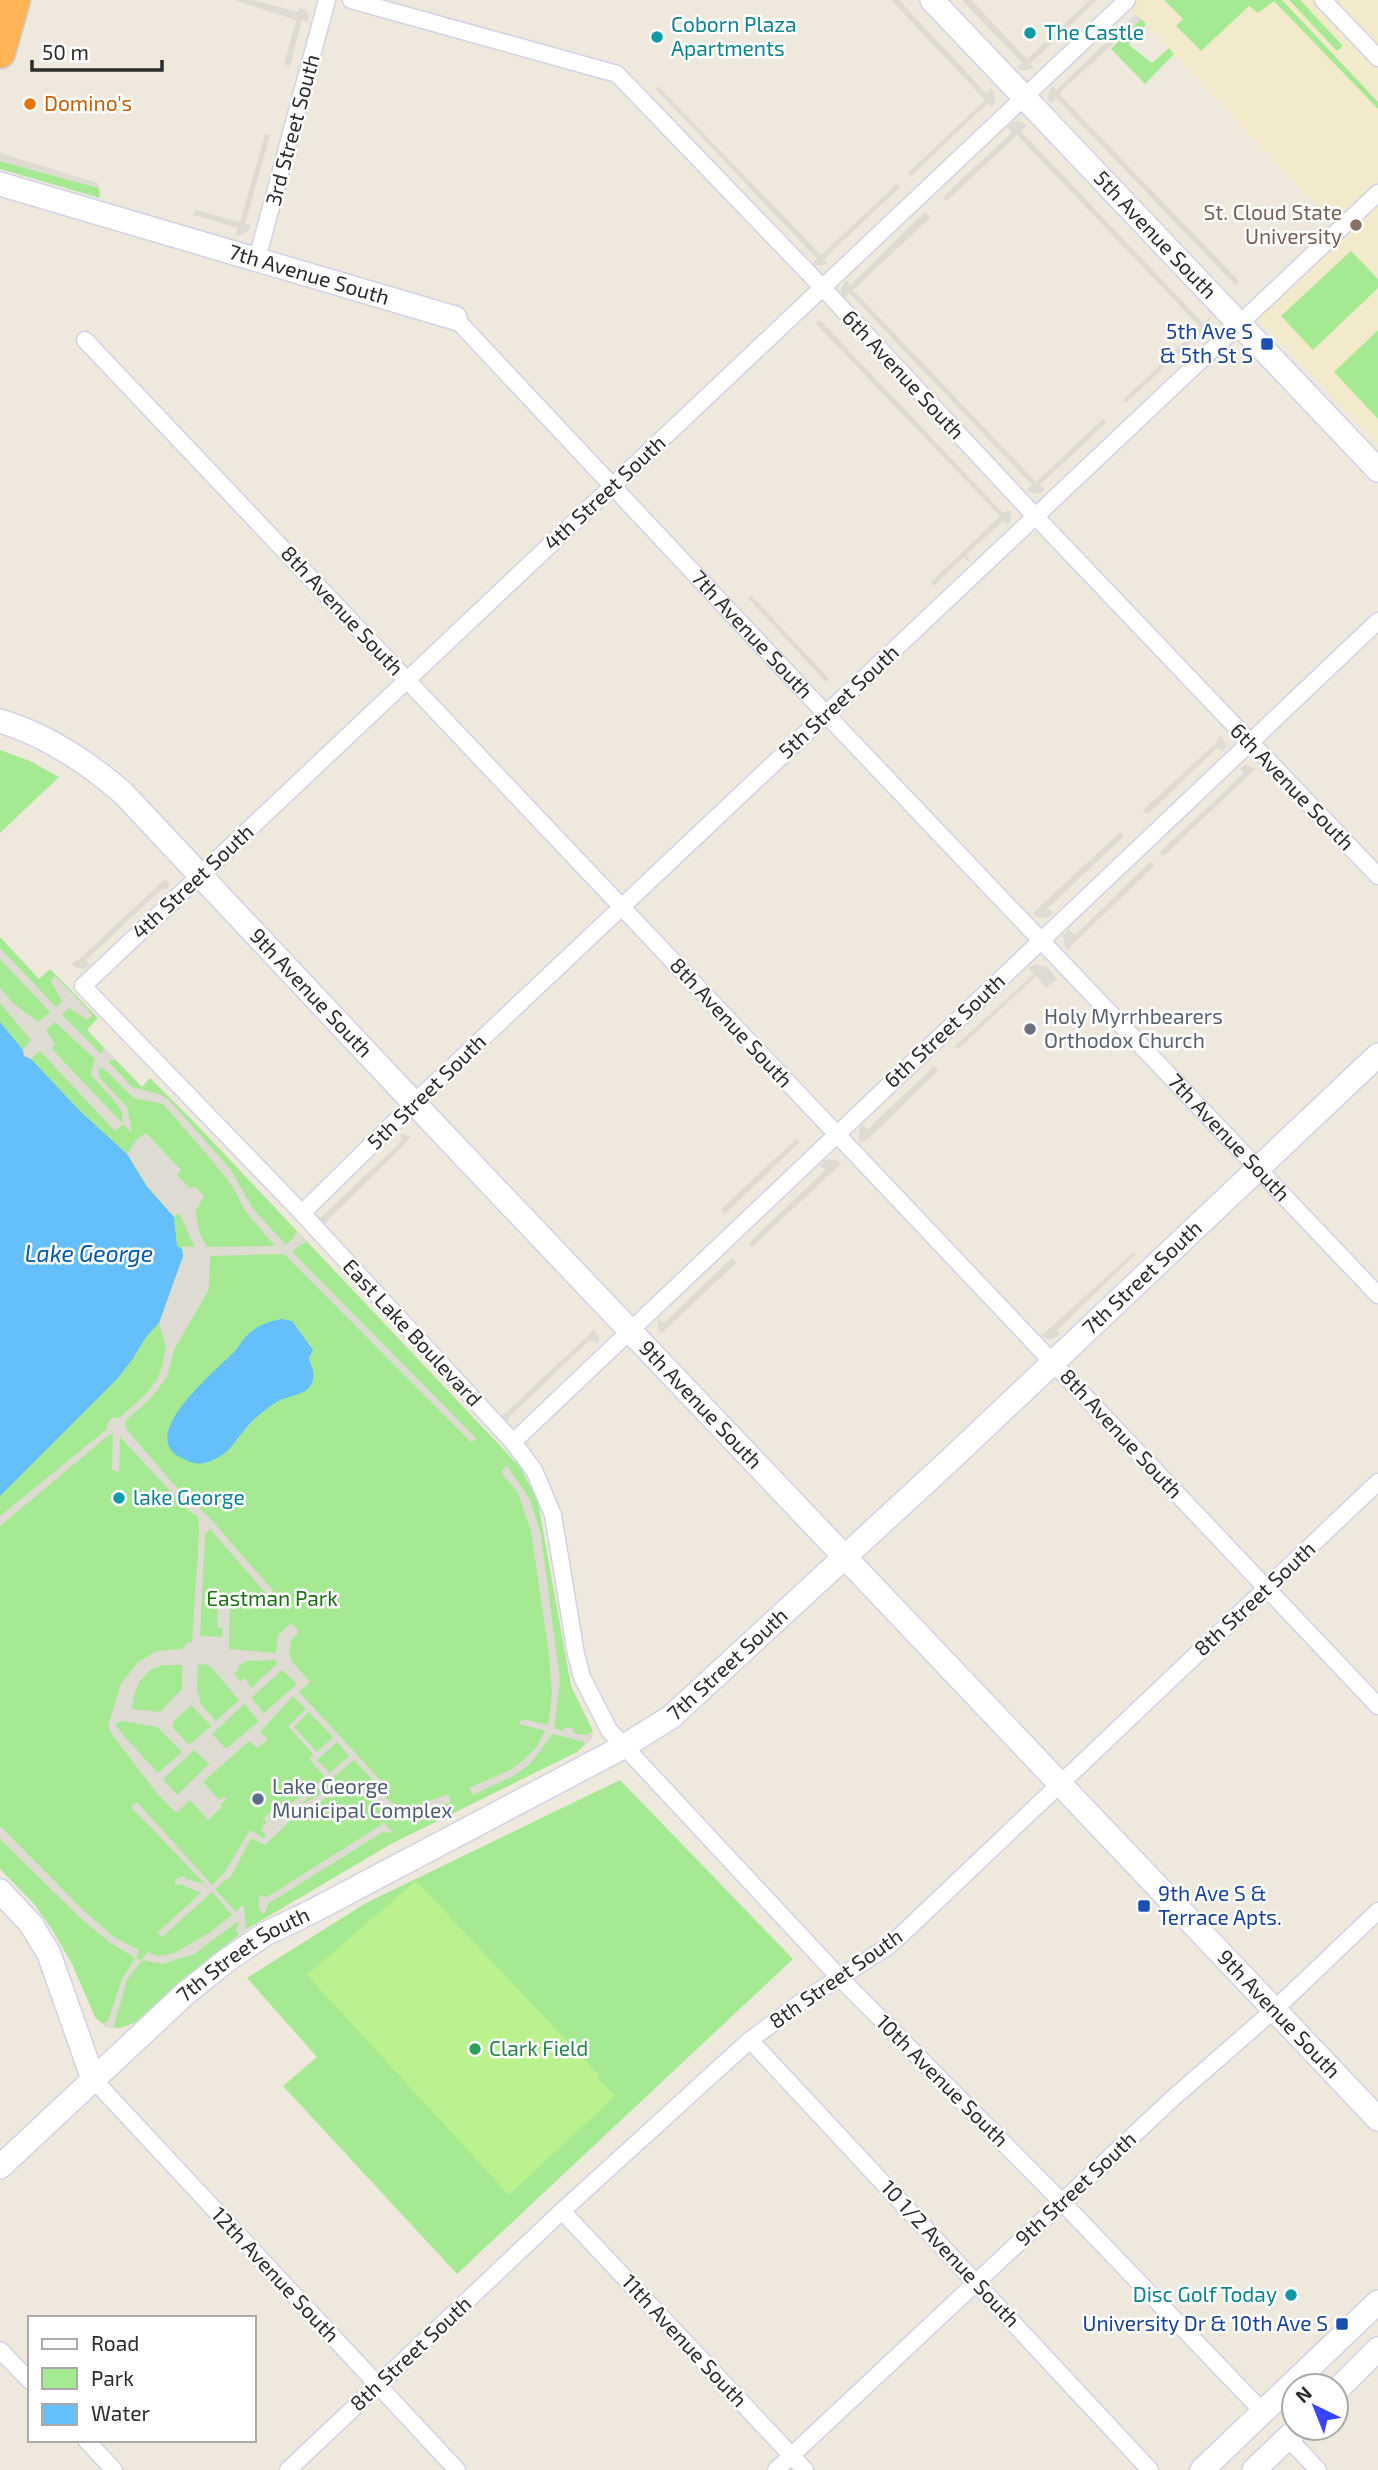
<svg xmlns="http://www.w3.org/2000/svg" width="1378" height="2470" font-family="'Exo 2',sans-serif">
	<rect width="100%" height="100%" fill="#eee9dc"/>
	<path fill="#f2eaca" d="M1140 0H1378V444L1258 318 1344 235 1131 8Z"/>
	<path fill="#a5ea93" d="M1164 0H1282L1378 102V109L1274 1 1258 13 1249 6 1201 51 1176 26 1183 19Z
		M1289 0H1300L1343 46 1337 51Z
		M1141 19 1146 24 1129 45 1152 63 1169 48 1174 54 1145 84 1111 49Z
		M0 161 99 188 100 198 0 169Z
		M1351 251 1378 279V288L1313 350 1281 316Z
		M1378 330V419L1334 372Z
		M0 750 30 761 59 777 0 833Z
		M0 937 39 979 50 969 56 975 98 1018 87 1030 142 1087 150 1078 195 1123 521 1468 538 1502 571 1686 593 1731 591 1739 577 1752 391 1844 245 1930 188 1975 134 2023 120 2028 106 2027 95 2017 72 1964 53 1931 34 1904 0 1869Z
		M620 1780 793 1959 457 2274 283 2086 317 2057 247 1978 366 1903Z"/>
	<path fill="#bbf28e" d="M416 1881 599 2075V2080L615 2096 509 2195 307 1975Z"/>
	<path fill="#dedbd3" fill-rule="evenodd" d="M234 0H253L298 12 300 8 306 10 309 17 308 23 302 19 290 67 284 64 296 20Z
		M891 0H899L986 93 992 88 995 99 992 107 988 103 911 176 908 173 985 100Z
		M962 0H971L1027 59 1090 0H1097L1030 64 1034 68 1025 71 1018 68 1022 63Z
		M1136 14 1141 19 1061 91 1060 95 1239 281 1235 285 1056 98 1051 104 1047 99 1051 88 1053 86 1056 90Z
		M658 86 821 255 897 184 901 186 824 259 828 264 817 266 812 263 817 259 656 89Z
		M1014 121H1019L1027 125 1021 131 1203 323 1209 318 1211 321V330L1207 333 1203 331 1126 403 1123 400 1200 327 1017 135 947 201 943 197 1012 132 1007 127Z
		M265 134 270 135 245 224 251 225 249 230 239 236 235 235 238 228 193 215 196 210 240 222Z
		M0 153 98 183 99 188 0 161Z
		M925 212 931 217 853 290 1036 482 1103 419 1107 422 1040 485 1045 490 1039 494 1030 492 1027 489 1032 485 849 293 844 299 842 296 841 289 846 280 850 285Z
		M820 320 1003 513 1010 510 1011 519 1008 525 1003 521 966 555 970 560 969 562 964 557 934 586 931 582 1000 516 816 324Z
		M751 595 829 679 826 682 748 598Z
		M1221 735 1226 746 1222 752 1218 747 1148 814 1142 811 1215 744Z
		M1245 765 1255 769 1164 856 1160 852 1244 773 1240 769Z
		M1120 832 1124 836 1047 909 1054 912 1048 917 1039 918 1035 915 1033 913Z
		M1151 861 1155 865 1068 949 1065 947 1063 936 1066 932 1069 929 1075 935Z
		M165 879 169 883 168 889H162L86 960 90 965 84 969 74 967 72 963 78 960Z
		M0 948 56 1007 62 1002 51 981 55 976 87 1009 92 1015 87 1020 69 1008 62 1015 101 1054 104 1047 116 1060 108 1061 132 1087 159 1094 169 1100 231 1170 253 1209 286 1245 294 1237 296 1231 302 1236 307 1243 301 1244 292 1252 477 1439 471 1442 284 1254 210 1256 209 1289 174 1350 167 1377 150 1399 125 1421 126 1429 177 1488 208 1516 275 1593 269 1597 210 1529 205 1534 200 1636 222 1637 223 1628H218L217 1603 228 1602H230L229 1649 276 1653 278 1635 291 1623 299 1632 291 1641 289 1653 292 1662 310 1682 299 1692 383 1783 379 1787 354 1760 298 1806 327 1791 359 1788 374 1790 396 1805 400 1804 407 1810 448 1794 451 1802 401 1821 392 1810 379 1801 358 1794 326 1798 290 1821 265 1845 251 1838 231 1876 215 1889 236 1912 242 1905 244 1907 246 1930 240 1935 236 1930 239 1924 237 1922 194 1954 162 1964 142 1960 127 1980 113 2029 101 2024 108 2021 122 1979 135 1958 109 1942 78 1916 0 1839V1826L83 1910 114 1937 139 1950 136 1958 141 1960 148 1952 157 1956 172 1954 209 1933 232 1915 212 1892 162 1937 157 1933 201 1893 180 1884 175 1885V1879L184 1876 186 1879 205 1884 131 1807 137 1802 212 1885 224 1873 250 1830 264 1839 266 1835 261 1830 266 1822 263 1819 277 1806 283 1810 325 1777 309 1759 313 1754 288 1726 306 1709 293 1696 260 1732 268 1739 257 1748 249 1741 203 1782 219 1800 223 1797 227 1799 220 1805 222 1807 208 1820 190 1800 176 1813 156 1792 111 1733 108 1726 121 1684 137 1663 156 1651 182 1649 188 1642H192L199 1534 198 1517 188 1510 120 1437 119 1472 112 1470 113 1435 110 1434 0 1526V1516L107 1429V1424L112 1418H119L145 1395 157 1380 162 1367 166 1347 159 1323 183 1256 182 1246 195 1247 179 1213 174 1217 148 1187 127 1154 138 1138 146 1133 181 1170 177 1175 190 1189 194 1186 204 1196 195 1212 200 1234 207 1247 275 1246 245 1211 233 1187 210 1158 163 1104 134 1098 104 1069 99 1068V1077L127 1107 132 1133 123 1124 115 1131 40 1051 31 1059 24 1056 23 1050 31 1040 0 1003V988L14 1004 38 1022 50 1012 0 959ZM55 1022 95 1059 91 1075 117 1104 122 1112V1123L51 1048 55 1044 46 1030ZM275 1660 277 1664 251 1688 245 1678 240 1681 234 1673 239 1669V1665L247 1661ZM206 1664 211 1667 239 1700 216 1721 201 1705 197 1688 198 1665ZM163 1665H182V1689L160 1712 132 1709 134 1695 139 1682 150 1670ZM282 1670 297 1684 264 1713 251 1698ZM244 1704 259 1721 226 1749 212 1734ZM191 1705 211 1726 189 1745 172 1727 174 1724 173 1722ZM309 1712 333 1737 317 1752 294 1727ZM121 1721 157 1727 182 1752 158 1773 121 1733 115 1724ZM337 1742 349 1756 330 1773 317 1760ZM194 1750 209 1764 177 1795 163 1779Z
		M1036 964 1047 967 1057 979 1046 988 1036 976 958 1049 955 1046 1034 974 1028 968Z
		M934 1066 938 1071 870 1137 862 1143 859 1141V1129L863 1124 867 1130Z
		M400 1134 411 1136 404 1145 323 1225 320 1222 318 1217 320 1218 402 1141Z
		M796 1139 800 1142 724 1215 722 1208Z
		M832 1159 842 1163 752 1247 749 1243 825 1170 820 1165 826 1160Z
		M1133 1253 1136 1254 1057 1330 1061 1334 1059 1335 1050 1340 1041 1336Z
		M732 1258 736 1263 662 1333 658 1329V1319L664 1323Z
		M594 1330 599 1337 598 1344 590 1340 509 1417V1421L501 1417Z
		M507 1466 530 1499 541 1535 560 1681 554 1728 563 1731 565 1727 574 1729 573 1733 587 1735 593 1731 592 1738 584 1747V1742L553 1734 530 1764 513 1776 473 1795 469 1788 510 1770 525 1759 537 1746 545 1731 519 1724 522 1719 548 1725 549 1720 552 1693 549 1655 531 1531 518 1493 501 1472Z
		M383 1821 393 1833 383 1832 269 1903 264 1914 259 1909V1895L267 1897 381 1825Z"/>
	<path fill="#65bffa" d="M0 1022 23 1050 24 1056 31 1059 80 1111 127 1154 147 1187 174 1217 177 1246 182 1249 183 1256 159 1323 146 1337 132 1360 117 1379 0 1496Z
		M282 1319 292 1321 313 1350 309 1358C311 1367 316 1373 312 1383 306 1397 286 1395 275 1403 266 1409 254 1418 247 1427 232 1444 230 1454 208 1462 196 1466 189 1462 178 1456 139 1432 218 1369 237 1349 247 1331 262 1322 282 1319Z"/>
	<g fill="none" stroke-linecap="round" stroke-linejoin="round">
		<g stroke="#d1d2e5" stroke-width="19">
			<g id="street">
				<path d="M351 0 617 74 822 287 1035 516 1378 876"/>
				<path d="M1127 0 83 986 302 1213 513 1442 534 1470 553 1515 576 1654 582 1677 609 1730 839 1977 1062 2202 1264 2413"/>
				<path d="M1323 0 1378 58"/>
				<path d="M257 259 327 0"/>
				<path id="s1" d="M455 318 840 729 1378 1295"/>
				<path d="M85 340 1378 1706"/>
				<path d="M302 1213 414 1103 1378 193"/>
				<path d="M513 1442 1378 621"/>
				<path d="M750 2040 1150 2470"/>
				<path d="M93 2079 457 2470"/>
				<path d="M562 2211 805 2470"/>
				<path d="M0 2350 30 2381"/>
				<path d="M1288 2438 1318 2470"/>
				<path d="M86 2440 114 2470"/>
				<path d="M288 2470 562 2211 750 2040 797 2005 887 1947 900 1936 1378 1482"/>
				<path d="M776 2470 1172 2099 1274 2010 1378 1911"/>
			</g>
		</g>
		<g stroke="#d1d2e5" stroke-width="26">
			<g id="secondary">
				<path id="s2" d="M932 0 1378 470"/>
				<path id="s3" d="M0 184 455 318"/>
				<path id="s4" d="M0 721C47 735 86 761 123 793L414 1103 1378 2119"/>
				<path d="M0 1891 31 1924 49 1954 93 2079"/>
				<path id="s5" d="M0 2167 186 1993 226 1961 265 1934 309 1913 623 1747 671 1717 950 1460 1378 1055"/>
				<path d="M1336 2391 1378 2349"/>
				<path d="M1202 2470 1378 2302"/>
				<path d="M1254 2470 1298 2428"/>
			</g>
		</g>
		<g stroke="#ccc" stroke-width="33">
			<path id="highway" d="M0 53 15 0"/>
		</g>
		<use href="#street" stroke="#fff" stroke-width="16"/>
		<use href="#secondary" stroke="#fff" stroke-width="23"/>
		<use href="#highway" stroke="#ffb556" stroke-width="30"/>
	</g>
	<g fill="#0f9aa8" stroke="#fff" stroke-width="2.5">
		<circle cx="1030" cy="33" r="7"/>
		<circle cx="657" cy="37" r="7"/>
		<circle cx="119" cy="1498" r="7"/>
		<circle cx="1291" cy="2295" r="7"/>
	</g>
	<circle fill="#e8710a" stroke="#fff" stroke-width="2.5" cx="30" cy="104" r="7"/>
	<circle fill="#8d6e63" stroke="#fff" stroke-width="2.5" cx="1356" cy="225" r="7"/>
	<g fill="#1a4fb4" stroke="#fff" stroke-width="2.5">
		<rect x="1260" y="337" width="14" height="14" rx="3.5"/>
		<rect x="1137" y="1899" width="14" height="14" rx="3.5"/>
		<rect x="1335" y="2317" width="14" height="14" rx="3.5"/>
	</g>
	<circle fill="#6b7280" stroke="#fff" stroke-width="2.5" cx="1030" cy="1029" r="7"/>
	<circle fill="#5c6f8a" stroke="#fff" stroke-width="2.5" cx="258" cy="1799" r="7"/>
	<circle fill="#2e9e5b" stroke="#fff" stroke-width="2.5" cx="475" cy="2049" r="7"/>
	<g text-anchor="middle" stroke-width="5" stroke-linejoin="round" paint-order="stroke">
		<g font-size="21" fill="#0d838f" stroke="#fff" text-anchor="start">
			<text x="671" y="32">Coborn Plaza<tspan x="671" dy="24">Apartments</tspan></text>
			<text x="1044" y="40">The Castle</text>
			<text x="133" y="1505">lake George</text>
			<text x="1277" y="2302" text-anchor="end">Disc Golf Today</text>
		</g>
		<g font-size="21" fill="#c56008" stroke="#fff" text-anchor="start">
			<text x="44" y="111">Domino's</text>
		</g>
		<g font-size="21" fill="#2b2b2b" stroke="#fff">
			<text transform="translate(293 130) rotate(-75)" y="7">3rd Street South</text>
			<text dy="7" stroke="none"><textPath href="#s2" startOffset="324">5th Avenue South</textPath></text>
			<text dy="7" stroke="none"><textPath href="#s3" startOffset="322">7th Avenue South</textPath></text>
			<text transform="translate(903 375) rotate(47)" y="7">6th Avenue South</text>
			<text transform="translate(605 493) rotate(-43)" y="7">4th Street South</text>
			<text transform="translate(342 611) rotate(47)" y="7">8th Avenue South</text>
			<text dy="7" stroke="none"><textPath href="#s1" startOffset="434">7th Avenue South</textPath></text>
			<text transform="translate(839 702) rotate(-43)" y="7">5th Street South</text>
			<text transform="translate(1292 787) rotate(46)" y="7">6th Avenue South</text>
			<text transform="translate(193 882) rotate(-43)" y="7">4th Street South</text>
			<text dy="7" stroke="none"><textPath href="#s4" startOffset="418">9th Avenue South</textPath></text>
			<text transform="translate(731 1023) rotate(47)" y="7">8th Avenue South</text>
			<text transform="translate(945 1031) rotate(-43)" y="7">6th Street South</text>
			<text transform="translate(427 1092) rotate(-44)" y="7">5th Street South</text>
			<text dy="7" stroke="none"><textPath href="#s1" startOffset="1127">7th Avenue South</textPath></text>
			<text dy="7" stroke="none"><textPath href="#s5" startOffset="1458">7th Street South</textPath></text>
			<text transform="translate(412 1333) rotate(47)" y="7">East Lake Boulevard</text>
			<text dy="7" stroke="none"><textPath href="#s4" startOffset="985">9th Avenue South</textPath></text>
			<text transform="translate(1121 1434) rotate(47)" y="7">8th Avenue South</text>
			<text transform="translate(1255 1599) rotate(-43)" y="7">8th Street South</text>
			<text dy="7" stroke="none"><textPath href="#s5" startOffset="891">7th Street South</textPath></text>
			<text dy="7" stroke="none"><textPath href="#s5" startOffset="324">7th Street South</textPath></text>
			<text transform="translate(836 1979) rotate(-35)" y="7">8th Street South</text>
			<text dy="7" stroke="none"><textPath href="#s4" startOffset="1825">9th Avenue South</textPath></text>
			<text transform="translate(942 2081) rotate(45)" y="7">10th Avenue South</text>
			<text transform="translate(1076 2189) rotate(-43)" y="7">9th Street South</text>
			<text transform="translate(950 2254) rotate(47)" y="7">10 1/2 Avenue South</text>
			<text transform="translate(275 2275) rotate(47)" y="7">12th Avenue South</text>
			<text transform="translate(684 2341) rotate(47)" y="7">11th Avenue South</text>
			<text transform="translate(411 2354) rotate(-43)" y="7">8th Street South</text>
		</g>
		<g font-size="21" fill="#785e54" stroke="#fff" text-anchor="end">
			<text x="1342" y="220">St. Cloud State<tspan x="1342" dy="24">University</tspan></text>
		</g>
		<g font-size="21" fill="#164399" stroke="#fff" text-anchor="end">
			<text x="1253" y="339">5th Ave S<tspan x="1253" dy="24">&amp; 5th St S</tspan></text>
			<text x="1158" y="1901" text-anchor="start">9th Ave S &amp;<tspan x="1158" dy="24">Terrace Apts.</tspan></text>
			<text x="1328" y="2331">University Dr &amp; 10th Ave S</text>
		</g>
		<g font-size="21" fill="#5b616d" stroke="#fff" text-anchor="start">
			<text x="1044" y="1024">Holy Myrrhbearers<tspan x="1044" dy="24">Orthodox Church</tspan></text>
		</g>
		<g font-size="21" fill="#1a7013" stroke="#fff">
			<text x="272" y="1606">Eastman Park</text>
		</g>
		<g font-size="21" fill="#4e5e75" stroke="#fff" text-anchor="start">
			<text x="272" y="1794">Lake George<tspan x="272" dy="24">Municipal Complex</tspan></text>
		</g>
		<g font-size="21" fill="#27864d" stroke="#fff" text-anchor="start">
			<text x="489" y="2056">Clark Field</text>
		</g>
		<g font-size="23" font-style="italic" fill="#0059aa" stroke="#fff">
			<text x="89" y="1262">Lake George</text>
		</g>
	</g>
	<rect x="28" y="2316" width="228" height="126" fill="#ffffff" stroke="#aaaaaa" stroke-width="2"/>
	<rect x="42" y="2339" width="35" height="10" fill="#ffffff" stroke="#aaaaaa" stroke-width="2"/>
	<text x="91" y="2351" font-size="21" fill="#2b2b2b">Road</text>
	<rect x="42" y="2368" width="35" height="21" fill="#a5ea93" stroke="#aaaaaa" stroke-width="2"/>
	<text x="91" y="2386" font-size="21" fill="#2b2b2b">Park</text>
	<rect x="42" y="2404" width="35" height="21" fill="#65bffa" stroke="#aaaaaa" stroke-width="2"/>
	<text x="91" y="2421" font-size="21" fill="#2b2b2b">Water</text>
	<g transform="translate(1315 2407) rotate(317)"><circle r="33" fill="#ffffff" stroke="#aaaaaa" stroke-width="2"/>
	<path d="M0-5L12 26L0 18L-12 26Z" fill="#3843ff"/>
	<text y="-10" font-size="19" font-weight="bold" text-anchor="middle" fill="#2b2b2b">N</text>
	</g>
	<path d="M32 60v10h130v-10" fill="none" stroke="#2b2b2b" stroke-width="3.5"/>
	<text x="42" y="60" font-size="21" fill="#2b2b2b" stroke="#ffffff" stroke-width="5" paint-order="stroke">50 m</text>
</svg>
